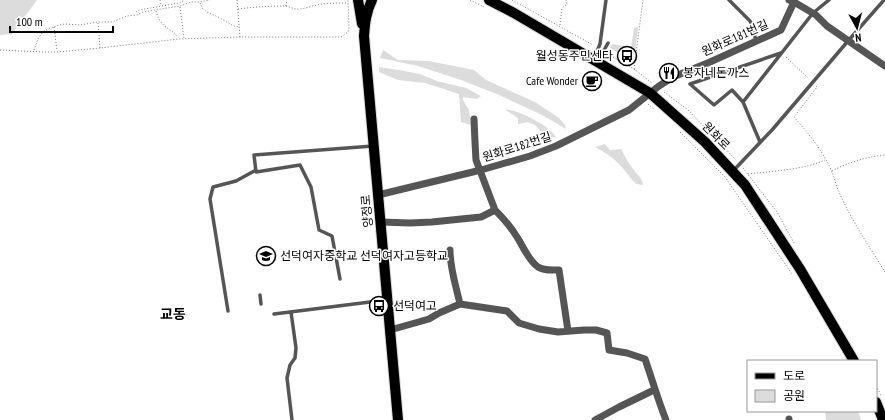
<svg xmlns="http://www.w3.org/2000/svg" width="885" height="420" font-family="'PT Sans Narrow','Noto Sans KR',sans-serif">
	<rect width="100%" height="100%" fill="#fff"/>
	<path fill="#dcdcdc" d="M0 0H37L12 34 0 35Z
		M638 27 635 54 632 61 610 48 612 44 631 47 634 28Z
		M383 50 398 60 429 61 474 70 486 80 535 102 559 118 565 125 566 129 542 115 499 95 461 80 418 66 380 58Z
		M379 67 399 70 420 74 437 81 466 88 481 96 477 99 463 97V100L469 110 471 125 461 122 459 94 425 83 398 80 379 72Z
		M504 109C508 110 511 110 514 111 525 114 553 128 556 138L545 136 535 125 528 122 518 124V118Z
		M605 144 610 150 621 149C625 156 628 163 633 169 637 175 642 177 643 185L636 184C630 178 625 170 619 164 612 157 604 152 595 147Z
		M825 411H858L861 420H826Z"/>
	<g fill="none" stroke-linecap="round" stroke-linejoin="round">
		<g stroke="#dbdbdb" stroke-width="12">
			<path id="primary" d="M358 0 362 24
				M372 0C366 12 365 23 364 36L390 330 398 420
				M489 0 514 13 650 93 705 142 745 185 800 269 854 361
				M876 402 883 420"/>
		</g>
		<path stroke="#777" stroke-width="1" stroke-dasharray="1 2" stroke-linecap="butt" d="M160 0 161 5
			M237 0 240 37
			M470 0 484 7
			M512 0 593 45
			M200 3 203 9 207 12 218 17 234 26 240 27
			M286 6 287 0
			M180 7 184 39
			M238 9C254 7 269 6 284 6 290 6 294 10 299 9 305 9 311 6 317 5 327 3 338 3 348 3
			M156 11C161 29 169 26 179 38
			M136 12 139 10 179 3 185 0
			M98 23 100 48
			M560 25 562 8 567 4 566 0
			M54 27 57 51
			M0 50 43 52H57L100 48 179 39 240 37H341L348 32 349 27 348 0
			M34 50 38 39 42 33 46 30 59 25 65 24 80 25 98 22H112L127 16 137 15 143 12 180 6 191 2H199L210 0
			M608 54 634 69 652 83
			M786 57 808 78
			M634 69 643 0
			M816 86 817 87 794 117C809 134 823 151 832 172 835 179 836 186 839 192 851 220 869 246 885 272
			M664 92 688 110 736 160
			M648 104 654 109
			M680 132 725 177 792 274
			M743 168 777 212 794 243
			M832 171C849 162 866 157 885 155
			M748 174C774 171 802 170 825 160
			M876 386 881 395"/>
		<path stroke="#555" stroke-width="3.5" d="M729 0 750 21 752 25 756 41
			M594 59 600 44 606 0
			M598 61 608 43
			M743 102 732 90 714 105 690 84 781 53
			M760 142 743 102 813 13 829 0
			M733 171 772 130 848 41 884 0
			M340 279 332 236 319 230 311 187 300 165 256 172 254 155 373 146
			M260 295 261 304
			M228 311 210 199 213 187 236 181 256 170
			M291 312 296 348 295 358 290 365 287 378 292 420
			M274 314 386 300"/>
		<path stroke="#555" stroke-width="7" d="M789 0 794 2 816 15 827 26 885 66
			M474 119 475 142 476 160 495 210
			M378 195 481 170 530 156 556 146 629 110 659 86 673 77 710 62 781 30 794 2
			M381 222 410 223 432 222 481 217 495 210C503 218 511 227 517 237 523 246 528 260 538 267 544 271 552 270 559 270L568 331
			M450 250C450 269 456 286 460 304
			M390 330 429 319 439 313 460 304 507 311 519 323 539 329 558 332 584 330H596L607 333 609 350 627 353 645 359C652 379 658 400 666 420
			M789 419V420
			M595 420 619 407 654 390"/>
		<use href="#primary" stroke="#000" stroke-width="10"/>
	</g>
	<defs>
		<g id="bus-ring" transform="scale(1)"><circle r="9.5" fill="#fff" stroke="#000" stroke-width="1.5"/><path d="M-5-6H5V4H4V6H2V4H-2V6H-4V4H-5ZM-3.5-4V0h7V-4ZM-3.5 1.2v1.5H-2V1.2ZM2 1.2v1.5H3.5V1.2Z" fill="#000"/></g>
		<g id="restaurant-ring" transform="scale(1)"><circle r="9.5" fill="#fff" stroke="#000" stroke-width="1.5"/><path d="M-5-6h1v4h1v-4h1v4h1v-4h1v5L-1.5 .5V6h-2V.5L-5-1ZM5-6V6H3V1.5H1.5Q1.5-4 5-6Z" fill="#000"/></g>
		<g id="cafe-ring" transform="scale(1)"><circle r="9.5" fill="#fff" stroke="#000" stroke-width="1.5"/><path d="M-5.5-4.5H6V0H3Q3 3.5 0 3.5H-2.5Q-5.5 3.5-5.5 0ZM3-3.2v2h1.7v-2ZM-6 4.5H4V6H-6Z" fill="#000"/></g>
		<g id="school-ring" transform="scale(1)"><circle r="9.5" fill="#fff" stroke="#000" stroke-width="1.5"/><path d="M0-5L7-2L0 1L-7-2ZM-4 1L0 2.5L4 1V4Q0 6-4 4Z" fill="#000"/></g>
	</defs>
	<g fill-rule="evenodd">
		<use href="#bus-ring" x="627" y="56"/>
		<use href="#restaurant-ring" x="669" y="73"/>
		<use href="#cafe-ring" x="592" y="81"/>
		<use href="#school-ring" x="266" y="256"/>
		<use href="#bus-ring" x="379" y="306"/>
	</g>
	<g text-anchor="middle" stroke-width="3" stroke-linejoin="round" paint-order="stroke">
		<g font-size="12" fill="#000" stroke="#fff">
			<text transform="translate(735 38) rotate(-24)" y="4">원화로181번길</text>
			<text transform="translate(716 136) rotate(45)" y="4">원화로</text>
			<text transform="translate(517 147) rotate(-18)" y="4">원화로182번길</text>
			<text transform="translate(367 211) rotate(-95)" y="4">양정로</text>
		</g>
		<g font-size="12" fill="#000" stroke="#fff" text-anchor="start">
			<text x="613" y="60" text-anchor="end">월성동주민센타</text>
			<text x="683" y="77">봉자네돈까스</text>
			<text x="578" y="85" text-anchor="end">Cafe Wonder</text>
			<text x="280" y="260">선덕여자중학교 선덕여자고등학교</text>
			<text x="393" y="310">선덕여고</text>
		</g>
		<g font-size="14" font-weight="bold" fill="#000" stroke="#fff">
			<text x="173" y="319">교동</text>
		</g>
	</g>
	<rect x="747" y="360" width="130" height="52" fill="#ffffff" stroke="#999999"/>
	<rect x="755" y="373" width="20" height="6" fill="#000000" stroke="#999999"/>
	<text x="783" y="380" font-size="12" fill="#000000">도로</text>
	<rect x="755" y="390" width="20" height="12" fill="#dcdcdc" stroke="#999999"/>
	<text x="783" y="400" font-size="12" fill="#000000">공원</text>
	<g transform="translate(857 28) rotate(173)" stroke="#ffffff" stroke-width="3" paint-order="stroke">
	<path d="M0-3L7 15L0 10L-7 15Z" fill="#000000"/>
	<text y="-6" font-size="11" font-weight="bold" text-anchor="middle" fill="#000000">N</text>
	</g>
	<path d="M10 26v6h103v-6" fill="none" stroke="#000000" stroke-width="2"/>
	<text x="16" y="26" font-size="12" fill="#000000" stroke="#ffffff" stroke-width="3" paint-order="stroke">100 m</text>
</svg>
